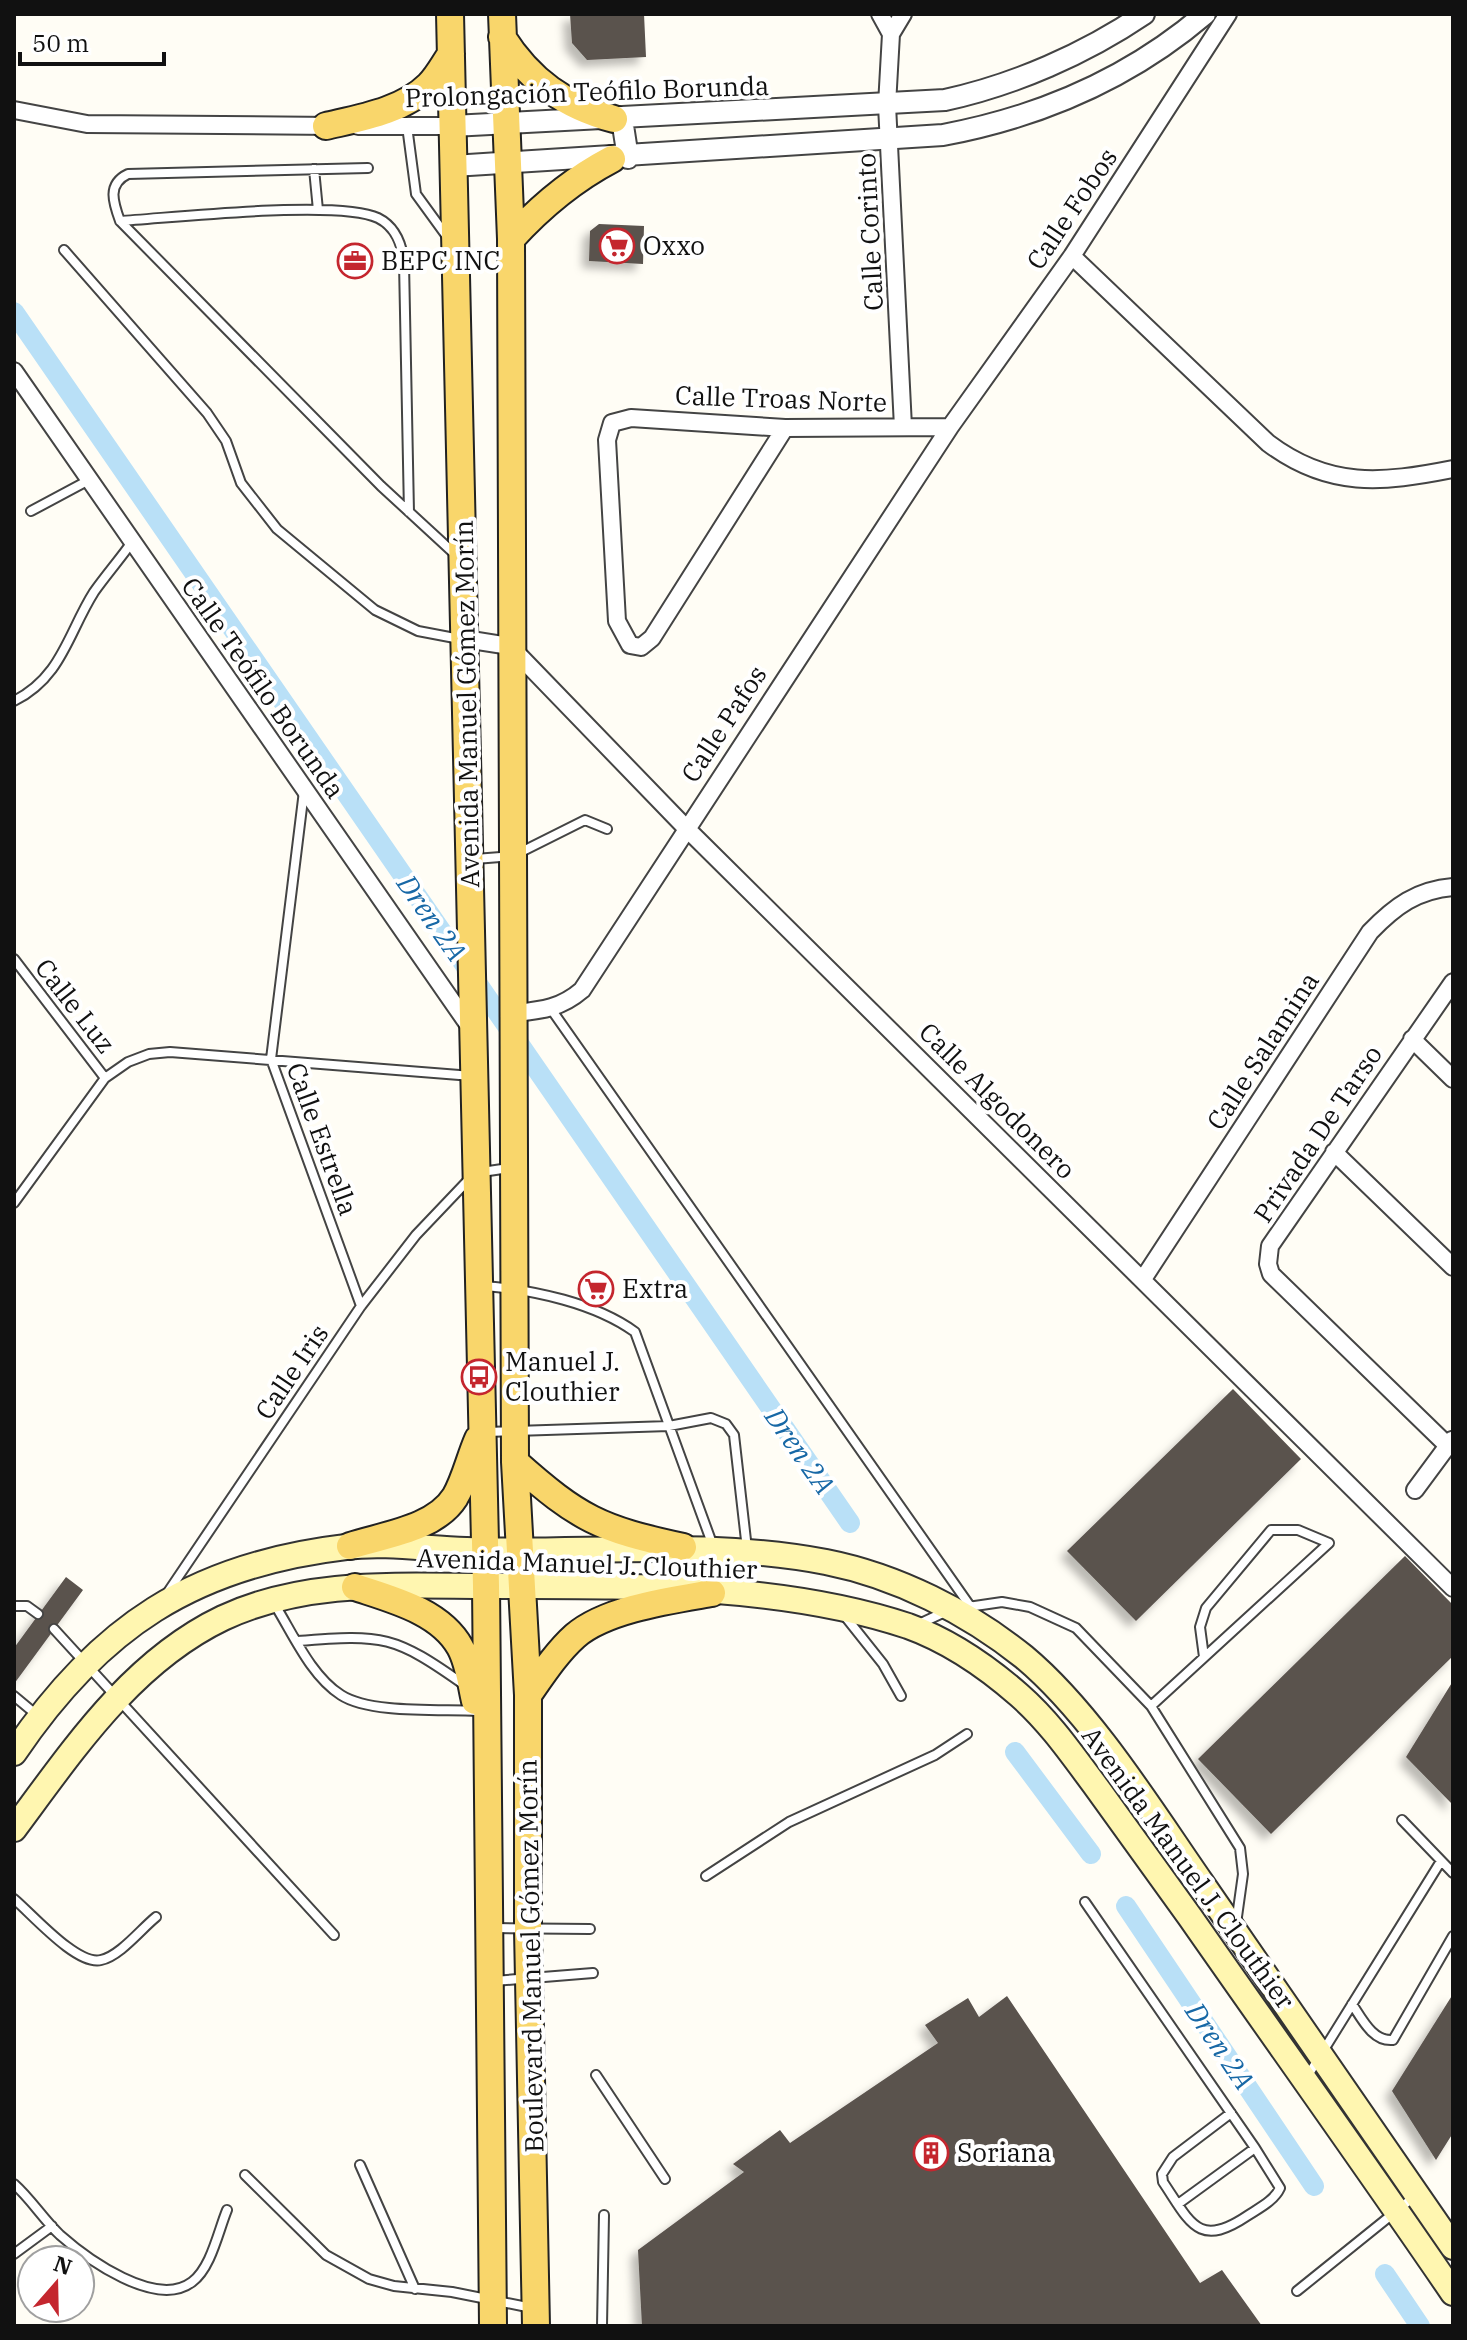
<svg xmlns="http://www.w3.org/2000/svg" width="1467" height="2340" font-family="'IBM Plex Serif',serif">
	<defs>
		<filter id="shadow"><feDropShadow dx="-7" dy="7" stdDeviation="4" flood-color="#0004"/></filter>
	</defs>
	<rect width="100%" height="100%" fill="#fffdf5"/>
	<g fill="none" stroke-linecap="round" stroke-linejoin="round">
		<path stroke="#b9e0f7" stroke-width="20" d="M14 312 850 1523
			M1015 1752 1091 1854
			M1126 1906 1314 2186
			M1385 2274 1420 2326"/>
	</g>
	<path fill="#5a524d" filter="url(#shadow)" d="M570 14H644L646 57 587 60 572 43Z
		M599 224 644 226 643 264 589 261 590 231Z
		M1233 1389 1301 1459 1136 1621 1067 1551Z
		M1405 1556 1453 1605V1656L1271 1834 1198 1759Z
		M66 1577 83 1590 14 1684V1648Z
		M1453 1681V1805L1406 1757Z
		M1453 1994V2133L1436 2160 1392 2091Z
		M1007 1996 1200 2283 1222 2270 1262 2326H642L638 2250 744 2172 733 2164 780 2130 790 2143 938 2043 925 2025 968 1998 979 2017Z"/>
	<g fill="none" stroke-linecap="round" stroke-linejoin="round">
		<g stroke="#444" stroke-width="12">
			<path id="service" d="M407 126 416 194 448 238
				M368 168 128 174C107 184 113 202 120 221L381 486 457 556
				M314 169 318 210
				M120 221C172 218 338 199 378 218 396 227 402 244 404 263L409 512
				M64 250 207 413 226 441 241 483 277 529 375 610 418 631 460 639
				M31 511 89 480
				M14 701C62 677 68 633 94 592 106 575 120 559 132 542
				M304 791 271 1059 361 1306
				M475 859 513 856 585 820 607 829
				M14 959 105 1078
				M551 1009 970 1606
				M14 1203 105 1078 128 1062 149 1054 170 1052 472 1076
				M485 1286C534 1290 595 1303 635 1332L713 1546
				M486 1432 669 1426 711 1418 726 1424 734 1435 747 1549
				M166 1595 361 1306 416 1235 475 1173 509 1168
				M275 1605C293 1634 311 1676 341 1695 370 1714 442 1709 477 1711
				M14 1606H27L38 1614
				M968 1607 1002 1602 1030 1607 1076 1628 1151 1706 1240 1848 1243 1874 1236 1924
				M844 1615 883 1664 901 1696
				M919 1624 947 1611
				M54 1629 334 1935
				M297 1641C384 1634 394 1635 466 1686
				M14 1696 38 1716
				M1151 1706 1329 1543 1298 1530H1271L1206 1608 1200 1627 1204 1657
				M1402 1820 1453 1873
				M706 1876 789 1822 935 1755 967 1734
				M14 1899C32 1914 77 1966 101 1960 120 1956 141 1929 156 1917
				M1085 1902 1255 2148 1280 2188C1274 2201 1259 2208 1247 2216 1198 2249 1190 2222 1163 2182L1162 2174 1173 2157 1231 2113
				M493 1928 590 1929
				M494 1981 593 1973
				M1352 2004C1362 2019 1373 2042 1393 2040L1453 1936
				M596 2075 665 2179
				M1307 2077 1441 1861
				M360 2165 415 2289
				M245 2175 326 2255 369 2279 394 2286 452 2292 532 2308
				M14 2184C31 2199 43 2219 60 2235 87 2259 156 2309 192 2282 211 2268 218 2232 227 2210
				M1178 2204 1255 2148
				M14 2254 52 2226
				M1297 2291 1415 2196
				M602 2326 604 2215"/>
		</g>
		<g stroke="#444" stroke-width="20">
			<path id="minor" d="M880 14 891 34
				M903 14 891 34 887 105 903 427
				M14 110 87 124 334 126
				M358 126H452
				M1072 256 1268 443C1329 489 1382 483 1453 469
				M14 371 472 1030
				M785 428 652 638 641 647 630 645 617 621 607 440 612 423 631 418 785 428 950 427
				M465 639 510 646 685 827 1453 1588
				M516 1013C543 1010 561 1008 582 990L950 427 1072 256 1228 14
				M1412 1039 1453 1079
				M1334 1152 1453 1267
				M1143 1279 1370 932C1395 906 1417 890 1453 887
				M1448 1446 1271 1274 1268 1264 1270 1246 1453 982
				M1415 1490 1452 1440"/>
		</g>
		<g stroke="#444" stroke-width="24">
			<path id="tertiary" d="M622 119 628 158
				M452 126 945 100C1014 85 1085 54 1144 14
				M453 166 943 135C1039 117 1130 78 1205 14"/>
		</g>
		<g stroke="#333" stroke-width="28">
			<path id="secondary" d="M14 1753C99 1627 193 1565 346 1547 385 1542 427 1549 466 1550 586 1554 706 1539 826 1562 897 1576 968 1612 1024 1657 1091 1713 1151 1810 1201 1882 1285 2003 1369 2125 1453 2247
				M14 1829C73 1750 131 1662 223 1618 306 1579 400 1586 490 1586 624 1586 779 1583 908 1626 947 1640 987 1667 1019 1695 1050 1722 1073 1756 1097 1788 1128 1831 1159 1874 1190 1917 1278 2043 1367 2167 1453 2293"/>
		</g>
		<g stroke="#222" stroke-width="30">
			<path id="primary" d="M450 14 486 1586 493 2326
				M502 14 511 239 515 1462 528 1695V1930L536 2326
				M502 37C530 81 565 106 614 119
				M326 126C360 118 403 111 429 85 438 76 444 64 451 54
				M511 239C541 206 572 180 612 159
				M515 1462C579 1519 600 1529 683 1547
				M350 1546C384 1535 435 1529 455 1497 465 1480 470 1457 478 1439
				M355 1587C391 1599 440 1611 460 1647 469 1663 471 1684 475 1701
				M528 1695C542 1675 557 1652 575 1636 606 1609 672 1600 712 1593"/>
		</g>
		<use href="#service" stroke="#fff" stroke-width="8"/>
		<use href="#minor" stroke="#fff" stroke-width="16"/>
		<use href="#tertiary" stroke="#fff" stroke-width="20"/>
		<use href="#secondary" stroke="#fff6b0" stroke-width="24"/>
		<use href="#primary" stroke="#f9d66b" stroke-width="26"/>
	</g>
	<defs>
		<g id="supermarket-ring" transform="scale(1.8)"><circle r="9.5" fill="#fff" stroke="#c4262e" stroke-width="1.5"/><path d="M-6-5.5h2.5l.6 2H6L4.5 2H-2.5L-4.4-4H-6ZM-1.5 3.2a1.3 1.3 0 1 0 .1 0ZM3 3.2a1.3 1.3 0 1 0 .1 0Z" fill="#c4262e"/></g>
		<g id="office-ring" transform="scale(1.8)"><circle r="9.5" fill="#fff" stroke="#c4262e" stroke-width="1.5"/><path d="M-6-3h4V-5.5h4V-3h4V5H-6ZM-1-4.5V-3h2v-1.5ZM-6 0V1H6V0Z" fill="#c4262e"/></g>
		<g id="bus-ring" transform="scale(1.8)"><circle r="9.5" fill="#fff" stroke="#c4262e" stroke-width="1.5"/><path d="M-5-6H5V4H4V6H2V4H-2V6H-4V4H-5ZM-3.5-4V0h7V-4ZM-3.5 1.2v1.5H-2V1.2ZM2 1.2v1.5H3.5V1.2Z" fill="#c4262e"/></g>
		<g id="building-ring" transform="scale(1.8)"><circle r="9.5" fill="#fff" stroke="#c4262e" stroke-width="1.5"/><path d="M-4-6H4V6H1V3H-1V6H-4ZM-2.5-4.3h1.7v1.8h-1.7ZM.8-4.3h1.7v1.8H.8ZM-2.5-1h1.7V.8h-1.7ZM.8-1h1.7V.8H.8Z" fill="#c4262e"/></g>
	</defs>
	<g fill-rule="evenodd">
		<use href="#supermarket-ring" x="617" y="246"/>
		<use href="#office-ring" x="355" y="261"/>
		<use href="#supermarket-ring" x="596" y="1289"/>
		<use href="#bus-ring" x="479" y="1377"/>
		<use href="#building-ring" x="931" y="2153"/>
	</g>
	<g text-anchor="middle" stroke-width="8" stroke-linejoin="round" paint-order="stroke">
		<g font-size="26" fill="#111" stroke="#fff">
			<text transform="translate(587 92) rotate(-2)" y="9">Prolongación Teófilo Borunda</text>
			<text transform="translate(1072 209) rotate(-56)" y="9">Calle Fobos</text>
			<text transform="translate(870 232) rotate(-93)" y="9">Calle Corinto</text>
			<text transform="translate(781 399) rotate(2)" y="9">Calle Troas Norte</text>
			<text transform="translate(263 688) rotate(55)" y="9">Calle Teófilo Borunda</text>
			<text transform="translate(467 704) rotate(-91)" y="9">Avenida Manuel Gómez Morín</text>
			<text transform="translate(724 724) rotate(-57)" y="9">Calle Pafos</text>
			<text transform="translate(75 1006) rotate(52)" y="9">Calle Luz</text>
			<text transform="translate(1263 1051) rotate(-57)" y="9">Calle Salamina</text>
			<text transform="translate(997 1101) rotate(45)" y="9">Calle Algodonero</text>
			<text transform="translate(1318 1134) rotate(-56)" y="9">Privada De Tarso</text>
			<text transform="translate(322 1139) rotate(70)" y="9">Calle Estrella</text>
			<text transform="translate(292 1372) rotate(-56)" y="9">Calle Iris</text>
			<text transform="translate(587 1564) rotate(2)" y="9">Avenida Manuel J. Clouthier</text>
			<text transform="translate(1188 1868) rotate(54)" y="9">Avenida Manuel J. Clouthier</text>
			<text transform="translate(531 1956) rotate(-91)" y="9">Boulevard Manuel Gómez Morín</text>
		</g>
		<g font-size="26" fill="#111" stroke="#fff" text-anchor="start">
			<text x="643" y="255">Oxxo</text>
			<text x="381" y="270">BEPC INC</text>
			<text x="622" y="1298">Extra</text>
			<text x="505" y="1371">Manuel J.<tspan x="505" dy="30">Clouthier</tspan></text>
			<text x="957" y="2162">Soriana</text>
		</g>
		<g font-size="28" font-style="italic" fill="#1768a6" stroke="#fff">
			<text transform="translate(432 918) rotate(55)" y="10">Dren 2A</text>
			<text transform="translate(800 1451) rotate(55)" y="10">Dren 2A</text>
			<text transform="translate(1220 2046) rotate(56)" y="10">Dren 2A</text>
		</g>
	</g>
	<rect width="1467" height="2340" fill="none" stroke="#111111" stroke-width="32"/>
	<g transform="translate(56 2284) rotate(20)"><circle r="38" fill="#ffffff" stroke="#a0a0a0" stroke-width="2"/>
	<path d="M0-6L14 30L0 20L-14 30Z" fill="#c4262e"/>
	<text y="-12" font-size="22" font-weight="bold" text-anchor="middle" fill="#111111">N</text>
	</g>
	<path d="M20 52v12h144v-12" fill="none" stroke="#111111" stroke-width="4"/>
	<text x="32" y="52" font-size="24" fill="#111111" stroke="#ffffff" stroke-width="6" paint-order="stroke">50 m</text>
</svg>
